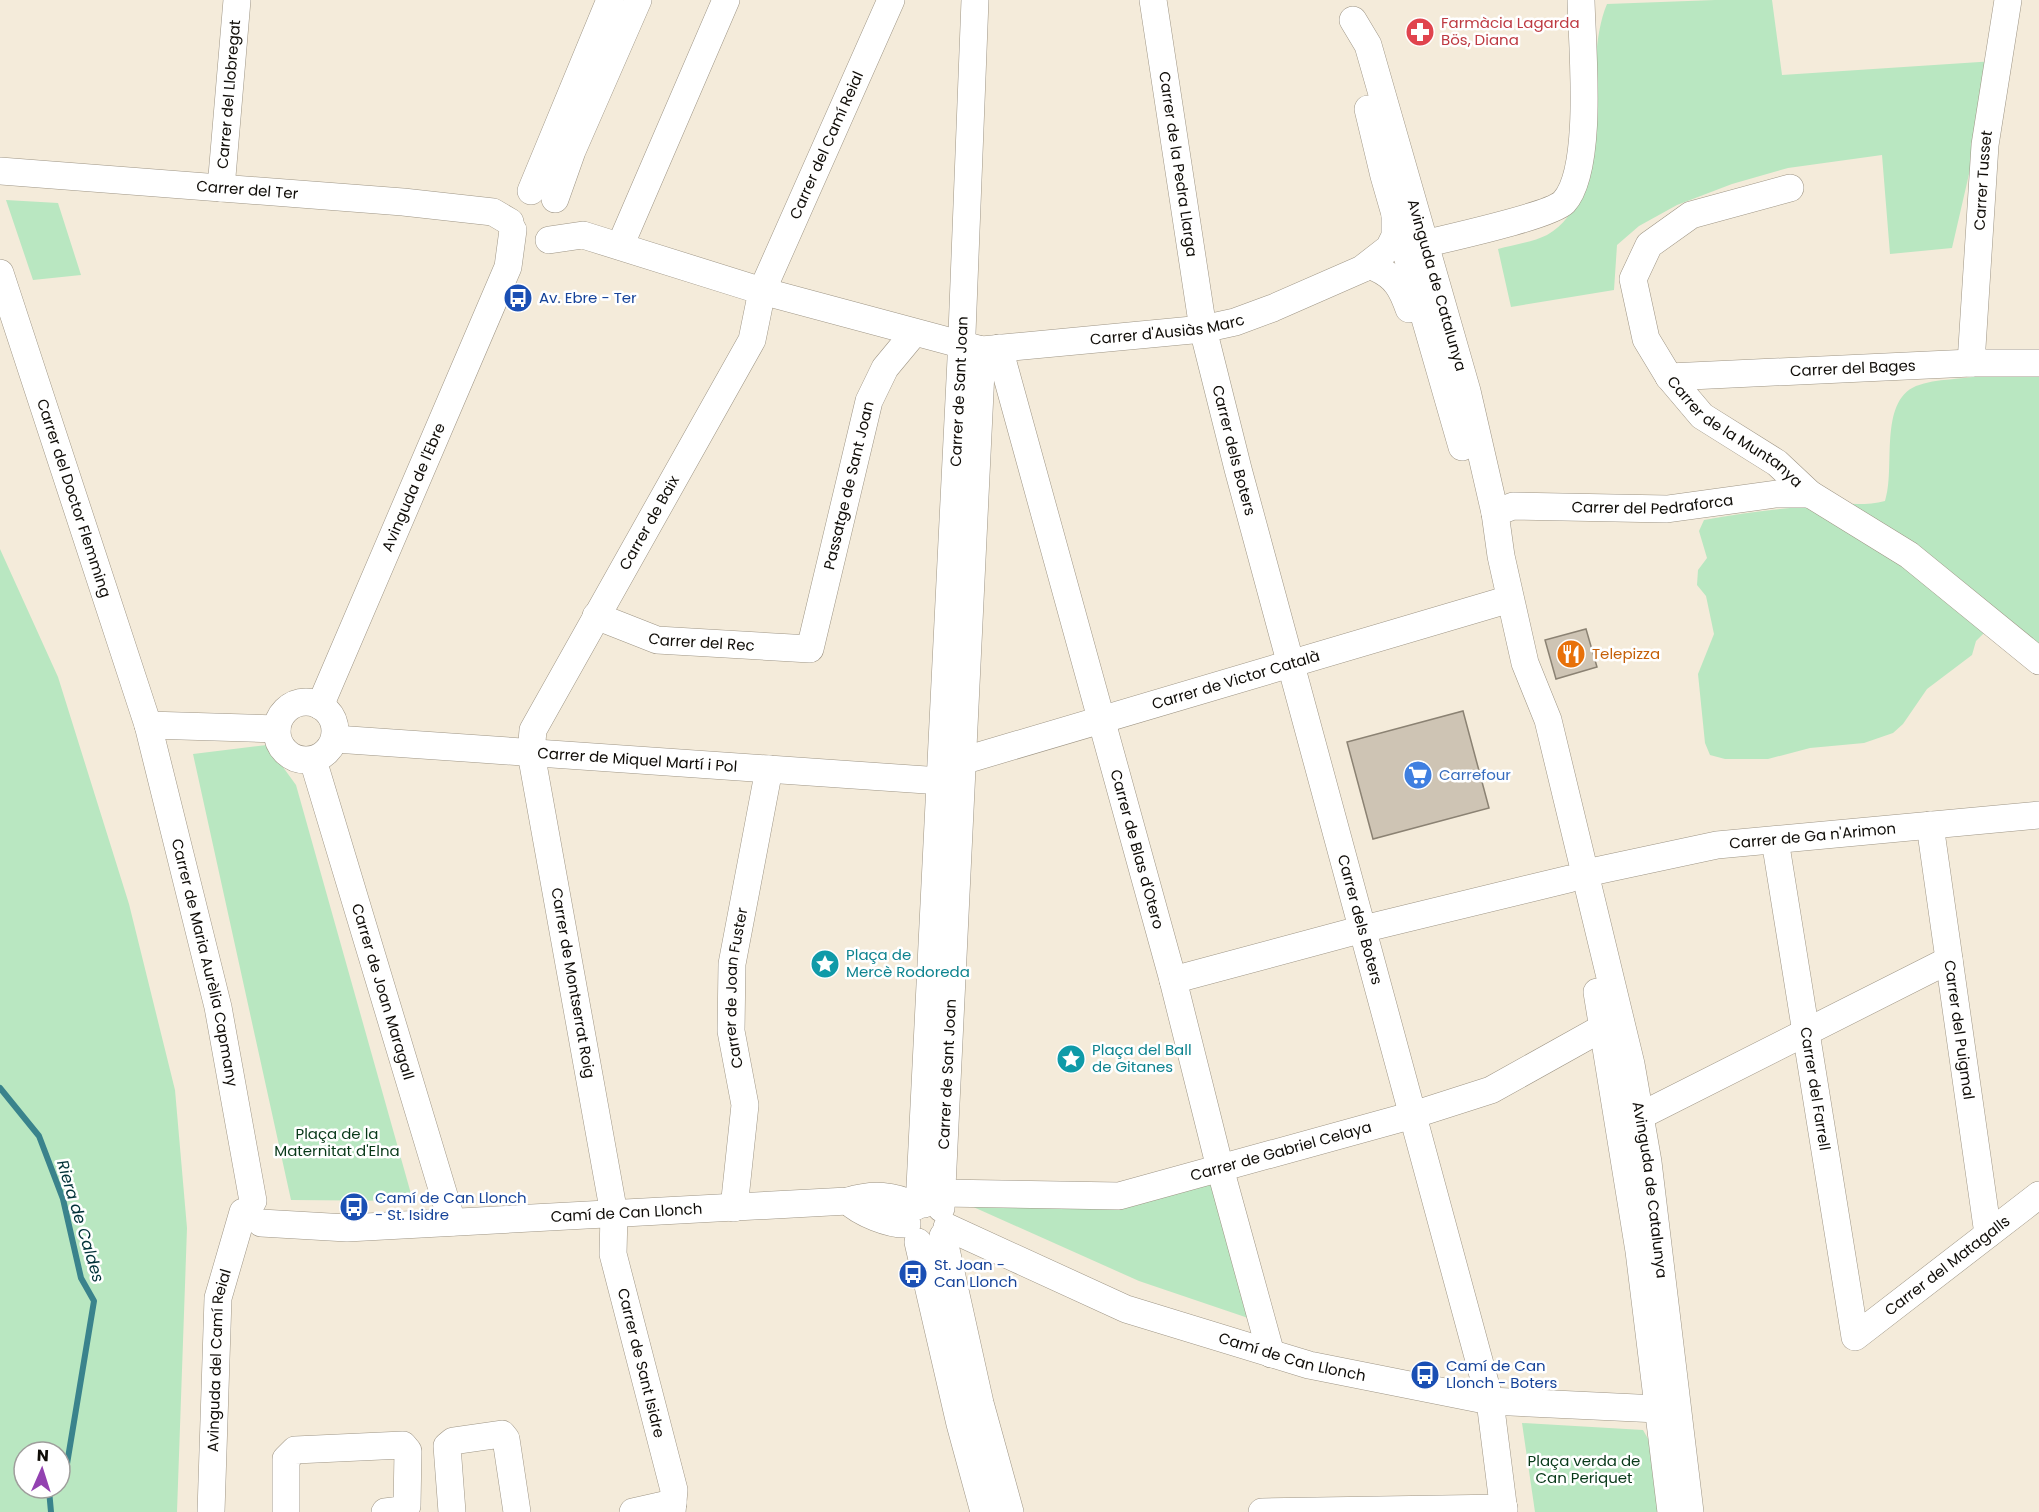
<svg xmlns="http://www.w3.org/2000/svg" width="2039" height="1512" font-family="Poppins,sans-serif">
	<rect width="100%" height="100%" fill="#f4ebda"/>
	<path fill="#b9e7c1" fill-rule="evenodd" d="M1715 0H1772L1782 75 1995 61 1952 248 1890 254 1882 155 1788 168 1732 184 1677 205 1639 226 1617 245 1614 290 1511 307 1498 249C1513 245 1533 242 1547 235 1614 198 1580 66 1607 4Z
		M6 200 58 203 81 275 33 280Z
		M1984 375 2039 376V646L1985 632 1976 641 1972 655 1927 689 1903 724 1893 733 1864 743 1810 748 1768 759H1725L1710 755 1705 743 1698 674 1714 634 1706 596 1697 585 1698 570 1707 558 1699 531 1704 520C1745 512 1787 508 1830 504 1849 503 1867 506 1885 501 1896 469 1878 402 1916 386 1937 378 1962 380 1984 375Z
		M0 549 58 677 129 904 175 1090 187 1228 177 1512H0ZM24 1452H60V1488H24Z
		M267 745 296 785 413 1201 291 1200 193 754Z
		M1216 1176 1254 1320 1139 1281 960 1201Z
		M1522 1423 1643 1430 1651 1444 1658 1512H1535Z"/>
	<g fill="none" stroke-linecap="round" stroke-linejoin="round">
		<path stroke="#3a838c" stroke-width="6" d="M0 1088 39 1136 63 1199 81 1278 94 1301 65 1476 60 1480
			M51 1512 49 1490 51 1488"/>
	</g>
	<path fill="#cec4b4" stroke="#8b8273" stroke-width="1.5" d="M1586 629 1597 667 1556 679 1545 640Z
		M1463 711 1489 808 1373 839 1347 742Z"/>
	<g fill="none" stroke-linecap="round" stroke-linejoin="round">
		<g stroke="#9e9585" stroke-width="28">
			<g id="minor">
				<path id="s1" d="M1153 0 1203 329 1238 469 1490 1401 1504 1512"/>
				<path id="s2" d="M1353 20 1368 45 1467 391 1495 513 1501 556 1525 663 1548 720 1631 1064 1648 1162 1690 1512"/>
				<path d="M1368 109 1384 176 1462 447"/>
				<path id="s3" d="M0 171 403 202 493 212 510 222"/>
				<path id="s4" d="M221 188 237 0"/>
				<path id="s5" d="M1790 188 1691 215 1649 245 1633 279 1646 339 1669 377 1702 416 1777 463 1810 494 1909 555 2039 661"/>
				<path d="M531 191 610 0"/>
				<path d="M555 199 572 151 638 0"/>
				<path id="s6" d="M549 240 583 235 762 291 982 350 1203 329 1235 322 1273 308 1362 269 1389 248 1395 236V216"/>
				<path d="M620 246 726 0"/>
				<path d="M1419 260 1418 253 1424 244C1448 238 1550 216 1564 202 1594 169 1582 46 1581 0"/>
				<path d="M1376 268C1396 277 1402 289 1409 309"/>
				<path id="s7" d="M0 273 148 725 218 1007 253 1201"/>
				<path id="s8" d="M999 348 1173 980 1220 1168 1271 1354"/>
				<path id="s9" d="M1971 363 1985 145 2008 0"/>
				<path id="s10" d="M1669 377 1971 363H2039"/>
				<path id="s11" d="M1495 513 1513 506 1667 509 1776 494H1810"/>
				<path id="s12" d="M596 616 657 640 810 649 869 401 885 368 914 333"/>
				<circle cx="306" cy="731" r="29"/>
				<path id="s13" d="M320 706 508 267 513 230"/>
				<path d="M148 725 277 729"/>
				<path id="s14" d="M335 739 941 781 962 761 1510 599"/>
				<path id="s15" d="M313 760 452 1222"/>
				<path id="s16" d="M1930 825 1988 1234"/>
				<path id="s17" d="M1775 840 1855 1337 2039 1195"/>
				<path id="s18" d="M1586 873 1717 845 2039 815"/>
				<path d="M1173 980 1363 929 1569 879"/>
				<path d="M1597 992 1639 1251 1671 1512"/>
				<path d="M1640 1116 1949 960"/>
				<path id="s19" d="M941 1193 1119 1196 1413 1115 1491 1090 1604 1027"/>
				<path d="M848 1201C860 1213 890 1225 907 1224"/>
				<path id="s20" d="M924 1204 920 1187 961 359 975 0"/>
				<path id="s21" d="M734 1208 745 1105 731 1031 732 964 769 769"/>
				<path id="s22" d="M941 1208 982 350"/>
				<path id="s23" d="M261 1223 347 1228 848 1201C873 1193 893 1195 917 1206"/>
				<path id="s24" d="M947 1227 1126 1309 1309 1365 1490 1401 1658 1409"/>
				<path d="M943 1236 980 1403 1010 1512"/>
				<path d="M918 1242 960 1424 984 1512"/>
				<path id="s25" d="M211 1512 218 1298 243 1212"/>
				<path d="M286 1512V1459L295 1450 403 1445 408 1451 407 1506 401 1510 385 1512"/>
				<path d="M452 1512 447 1446 453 1441 502 1434 506 1439 517 1512"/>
				<path d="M633 1512 673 1503"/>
				<path id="s26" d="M672 1512 674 1490 613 1254 614 1214 531 753 533 730 752 340 762 291 891 0"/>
				<path d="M1262 1512 1504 1508"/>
			</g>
		</g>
		<use href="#minor" stroke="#fff" stroke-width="27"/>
	</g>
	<defs>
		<g id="pharmacy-disc" transform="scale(1.5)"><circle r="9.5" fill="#e0444e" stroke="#fff"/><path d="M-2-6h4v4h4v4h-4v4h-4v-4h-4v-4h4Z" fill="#fff"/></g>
		<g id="bus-disc" transform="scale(1.5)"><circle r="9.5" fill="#1a4fb4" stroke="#fff"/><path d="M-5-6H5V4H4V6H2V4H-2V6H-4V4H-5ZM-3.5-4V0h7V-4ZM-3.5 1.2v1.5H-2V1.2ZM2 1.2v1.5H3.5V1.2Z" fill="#fff"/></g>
		<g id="restaurant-disc" transform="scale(1.5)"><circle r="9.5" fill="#e8710a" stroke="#fff"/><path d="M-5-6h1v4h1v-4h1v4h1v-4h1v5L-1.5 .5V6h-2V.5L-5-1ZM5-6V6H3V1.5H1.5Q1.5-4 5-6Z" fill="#fff"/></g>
		<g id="supermarket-disc" transform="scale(1.5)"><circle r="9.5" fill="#3f7fe0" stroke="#fff"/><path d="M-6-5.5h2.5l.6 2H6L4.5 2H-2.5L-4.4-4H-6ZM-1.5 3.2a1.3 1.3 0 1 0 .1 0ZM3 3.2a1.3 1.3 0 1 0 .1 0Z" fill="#fff"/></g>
		<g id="sight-disc" transform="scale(1.5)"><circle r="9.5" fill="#0f9aa8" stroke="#fff"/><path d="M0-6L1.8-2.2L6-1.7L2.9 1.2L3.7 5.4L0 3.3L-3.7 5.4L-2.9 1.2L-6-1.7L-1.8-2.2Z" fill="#fff"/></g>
	</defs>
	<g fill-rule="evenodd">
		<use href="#pharmacy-disc" x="1420" y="32"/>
		<use href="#bus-disc" x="518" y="298"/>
		<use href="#restaurant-disc" x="1571" y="654"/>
		<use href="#supermarket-disc" x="1418" y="775"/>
		<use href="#sight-disc" x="825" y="964"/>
		<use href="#sight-disc" x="1071" y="1059"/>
		<use href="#bus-disc" x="354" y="1207"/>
		<use href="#bus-disc" x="913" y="1274"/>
		<use href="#bus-disc" x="1425" y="1375"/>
	</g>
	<g text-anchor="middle" stroke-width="5" stroke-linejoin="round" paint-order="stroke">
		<g font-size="15" fill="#be3a42" stroke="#fff" text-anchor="start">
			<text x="1441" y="28">Farmàcia Lagarda<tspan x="1441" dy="17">Bös, Diana</tspan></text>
		</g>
		<g font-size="15" fill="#100d08" stroke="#fff">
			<text dy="5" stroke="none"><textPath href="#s4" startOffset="94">Carrer del Llobregat</textPath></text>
			<text dy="5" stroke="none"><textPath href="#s26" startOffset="1454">Carrer del Camí Reial</textPath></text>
			<text dy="5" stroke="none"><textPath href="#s1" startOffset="166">Carrer de la Pedra Llarga</textPath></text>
			<text dy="5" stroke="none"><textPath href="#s9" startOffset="183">Carrer Tusset</textPath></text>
			<text dy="5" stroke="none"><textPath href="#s3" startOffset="248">Carrer del Ter</textPath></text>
			<text dy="5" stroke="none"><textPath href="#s2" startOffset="279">Avinguda de Catalunya</textPath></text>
			<text dy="5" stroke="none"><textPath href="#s6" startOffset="636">Carrer d'Ausiàs Marc</textPath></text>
			<text dy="5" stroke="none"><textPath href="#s10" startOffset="184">Carrer del Bages</textPath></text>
			<text dy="5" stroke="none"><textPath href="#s20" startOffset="814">Carrer de Sant Joan</textPath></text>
			<text dy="5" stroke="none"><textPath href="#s5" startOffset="384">Carrer de la Muntanya</textPath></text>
			<text dy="5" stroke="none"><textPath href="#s1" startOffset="458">Carrer dels Boters</textPath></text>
			<text dy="5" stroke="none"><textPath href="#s12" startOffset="387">Passatge de Sant Joan</textPath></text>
			<text dy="5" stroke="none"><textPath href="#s13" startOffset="238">Avinguda de l'Ebre</textPath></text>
			<text dy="5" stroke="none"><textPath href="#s7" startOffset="237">Carrer del Doctor Flemming</textPath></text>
			<text dy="5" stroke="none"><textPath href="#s11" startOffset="159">Carrer del Pedraforca</textPath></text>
			<text dy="5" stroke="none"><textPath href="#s26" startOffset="1035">Carrer de Baix</textPath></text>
			<text dy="5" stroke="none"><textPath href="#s12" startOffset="110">Carrer del Rec</textPath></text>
			<text dy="5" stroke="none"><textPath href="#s14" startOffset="922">Carrer de Victor Català</textPath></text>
			<text dy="5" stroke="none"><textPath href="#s14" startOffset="303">Carrer de Miquel Martí i Pol</textPath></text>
			<text dy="5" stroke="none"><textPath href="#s18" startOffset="230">Carrer de Ga n'Arimon</textPath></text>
			<text dy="5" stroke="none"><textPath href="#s8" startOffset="520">Carrer de Blas d'Otero</textPath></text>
			<text dy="5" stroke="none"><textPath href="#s1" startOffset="944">Carrer dels Boters</textPath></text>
			<text dy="5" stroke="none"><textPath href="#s7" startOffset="720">Carrer de Maria Aurèlia Capmany</textPath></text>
			<text transform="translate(573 983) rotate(80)" y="5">Carrer de Montserrat Roig</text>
			<text dy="5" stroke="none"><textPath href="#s21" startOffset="222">Carrer de Joan Fuster</textPath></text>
			<text dy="5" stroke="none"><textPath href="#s15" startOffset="242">Carrer de Joan Maragall</textPath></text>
			<text dy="5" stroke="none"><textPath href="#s16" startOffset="207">Carrer del Puigmal</textPath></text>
			<text dy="5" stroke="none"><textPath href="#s22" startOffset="134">Carrer de Sant Joan</textPath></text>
			<text dy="5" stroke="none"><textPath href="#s17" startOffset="252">Carrer del Farrell</textPath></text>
			<text dy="5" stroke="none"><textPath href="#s19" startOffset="346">Carrer de Gabriel Celaya</textPath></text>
			<text dy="5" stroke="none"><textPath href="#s2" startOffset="1210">Avinguda de Catalunya</textPath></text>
			<text dy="5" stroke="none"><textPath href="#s23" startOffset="366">Camí de Can Llonch</textPath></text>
			<text dy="5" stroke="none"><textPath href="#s17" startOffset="620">Carrer del Matagalls</textPath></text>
			<text dy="5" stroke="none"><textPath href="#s24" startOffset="370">Camí de Can Llonch</textPath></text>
			<text dy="5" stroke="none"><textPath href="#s25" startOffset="152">Avinguda del Camí Reial</textPath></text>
			<text transform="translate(641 1363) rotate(76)" y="5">Carrer de Sant Isidre</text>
		</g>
		<g font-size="15" fill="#164399" stroke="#fff" text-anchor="start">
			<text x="539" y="303">Av. Ebre - Ter</text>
			<text x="375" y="1203">Camí de Can Llonch<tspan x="375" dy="17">- St. Isidre</tspan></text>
			<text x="934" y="1270">St. Joan -<tspan x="934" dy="17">Can Llonch</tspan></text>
			<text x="1446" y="1371">Camí de Can<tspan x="1446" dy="17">Llonch - Boters</tspan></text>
		</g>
		<g font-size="15" fill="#c56008" stroke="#fff" text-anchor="start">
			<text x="1592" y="659">Telepizza</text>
		</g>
		<g font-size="15" fill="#366cbe" stroke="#fff" text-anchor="start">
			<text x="1439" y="780">Carrefour</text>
		</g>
		<g font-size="15" fill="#0d838f" stroke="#fff" text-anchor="start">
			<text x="846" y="960">Plaça de<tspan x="846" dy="17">Mercè Rodoreda</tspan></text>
			<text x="1092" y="1055">Plaça del Ball<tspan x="1092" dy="17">de Gitanes</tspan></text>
		</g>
		<g font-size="15" fill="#083919" stroke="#fff">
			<text x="337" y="1139">Plaça de la<tspan x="337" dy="17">Maternitat d'Elna</tspan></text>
			<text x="1584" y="1466">Plaça verda de<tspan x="1584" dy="17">Can Periquet</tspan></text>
		</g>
		<g font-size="16" font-style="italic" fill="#003138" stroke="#fff">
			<text transform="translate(81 1221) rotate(73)" y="6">Riera de Caldes</text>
		</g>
	</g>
	<g transform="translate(42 1470) rotate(3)"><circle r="28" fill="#ffffff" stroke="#9f9e9c" stroke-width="1.5"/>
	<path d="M0-4.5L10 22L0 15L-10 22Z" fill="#9342b1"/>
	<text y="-9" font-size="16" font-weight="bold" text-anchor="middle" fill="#100d08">N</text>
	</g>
</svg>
